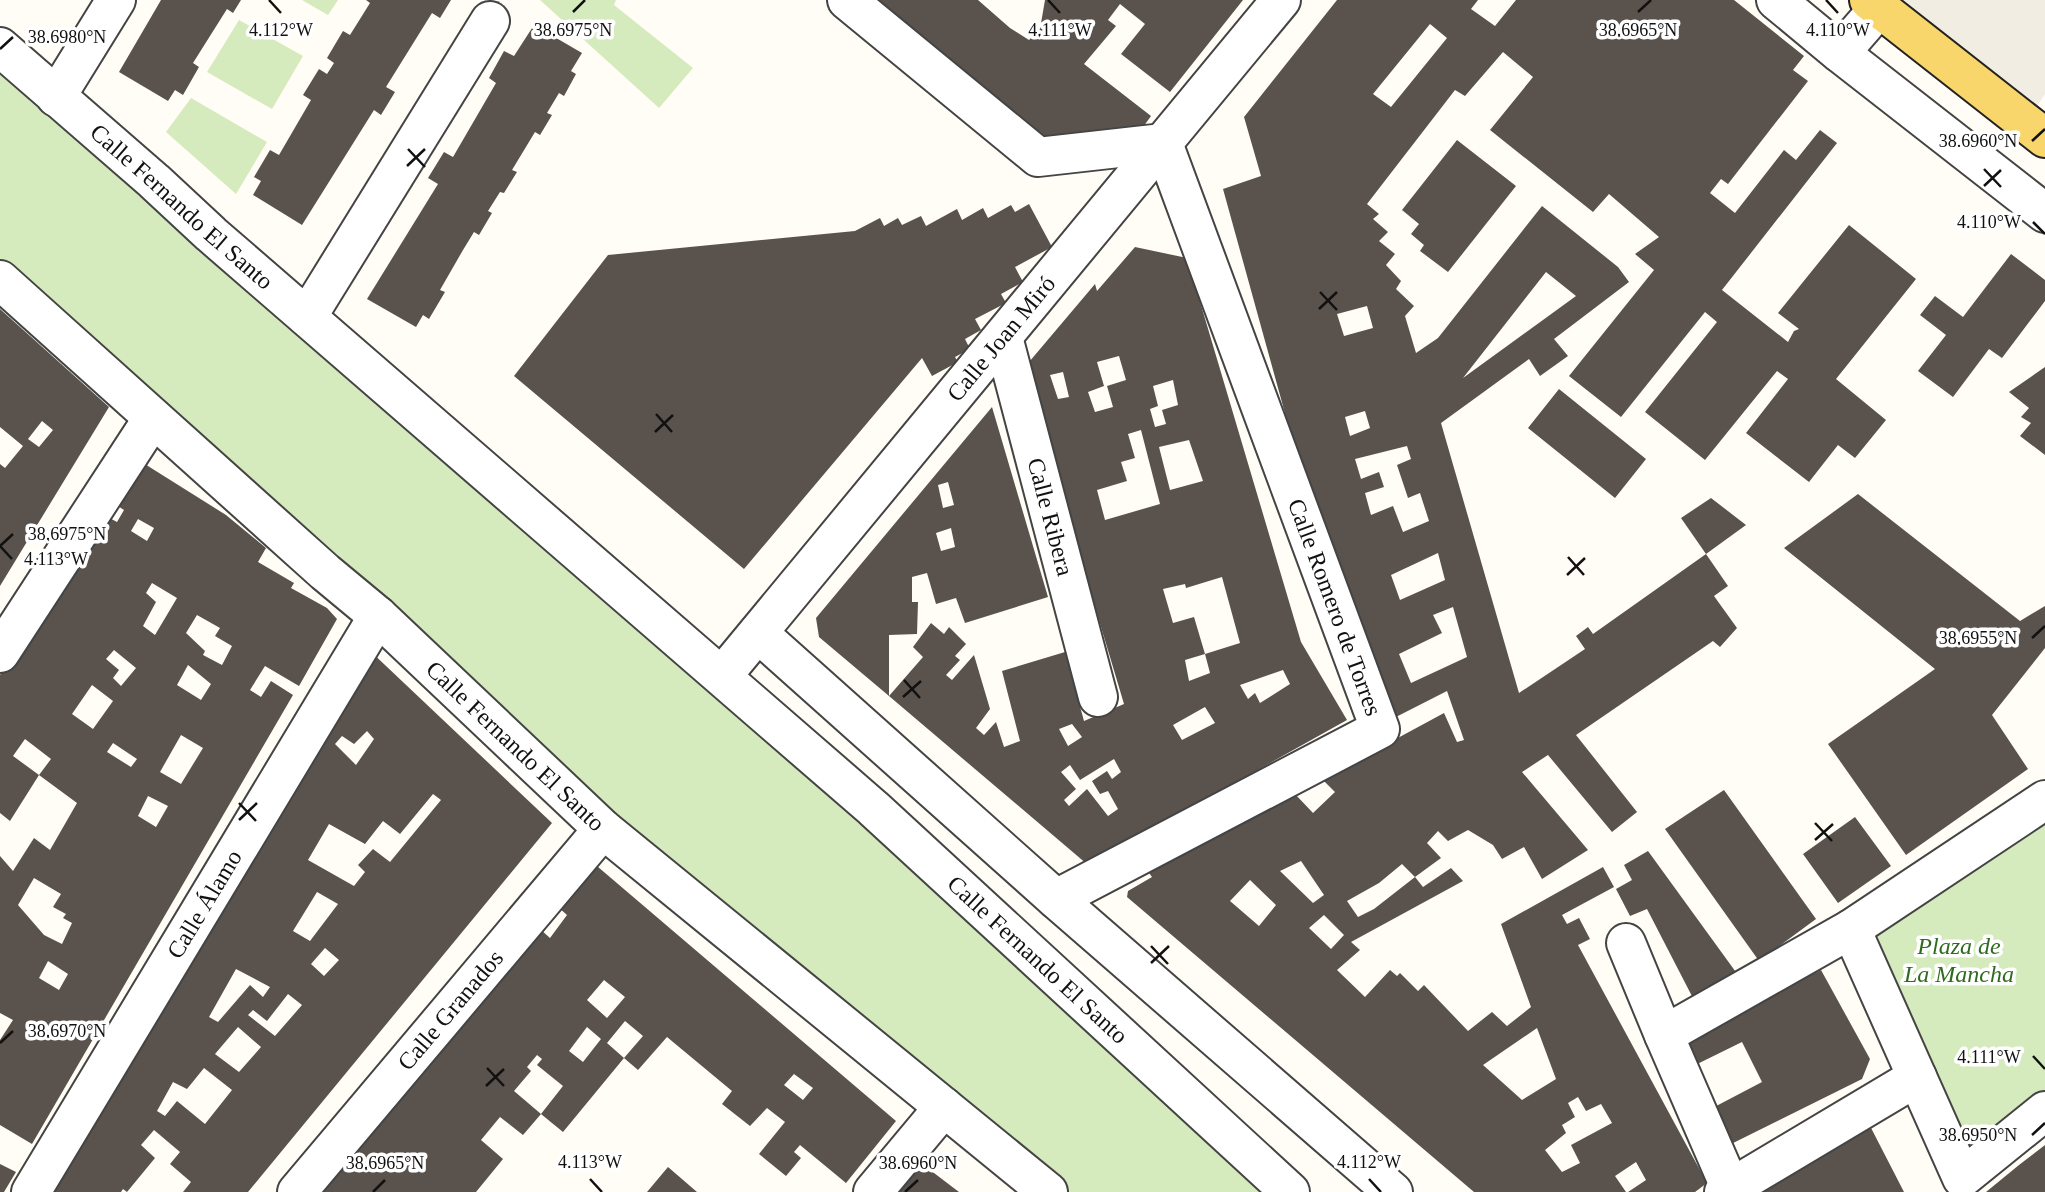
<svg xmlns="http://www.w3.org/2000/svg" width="2045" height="1192" font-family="Georgia,serif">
	<rect width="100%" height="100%" fill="#fffdf5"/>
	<path fill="#d5ebbd" d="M302 0H338L328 15Z
		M540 0H616L614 5 693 68 659 108Z
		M239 20 303 56 272 109 207 72Z
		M0 46 1285 1192H1048L0 299Z
		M191 98 267 142 236 194 166 132Z
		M2045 800V1111L1962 1178 1851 929Z"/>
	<path fill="#f1ede2" d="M1904 0H2045V94L2026 124 1890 17Z"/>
	<path fill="#5a524d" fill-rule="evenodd" d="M161 0H241L233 13 227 9 193 63 199 67 183 95 175 90 168 101 119 72Z
		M366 0H451L440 18 432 13 386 87 395 92 381 115 374 110 302 225 253 195 261 181 254 177 270 150 279 155 311 100 303 95 319 69 327 74 334 63 327 58 343 31 350 35 370 3Z
		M877 0H978L1010 28 1029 40 1040 29 1045 0H1243L1170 92 1121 54 1145 24 1120 4 1108 20 1116 26 1084 64 1151 116 1136 137 1049 145Z
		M1337 0H1478L1471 9 1495 26 1516 0H1734L1804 56 1793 70 1808 81 1728 184 1721 179 1710 193 1735 213 1784 150 1796 160 1820 130 1837 143 1722 290 1788 342 1794 331 1799 329 1778 313 1849 225 1916 279 1836 379 1886 420 1855 458 1838 445 1809 482 1746 433 1788 379 1777 371 1705 460 1645 412 1717 322 1705 312 1621 417 1569 376 1654 270 1635 254 1659 237 1609 194 1593 212 1490 130 1533 77 1503 52 1465 96 1455 90 1367 204 1379 214 1373 219 1388 232 1379 241 1395 254 1386 265 1401 281 1396 289 1414 306 1405 316 1416 353 1438 338 1542 206 1618 267 1629 282 1554 339 1568 356 1540 376 1529 359 1441 423 1519 693 1585 649 1576 636 1588 627 1593 634 1706 554 1681 518 1711 498 1746 525 1706 554 1728 586 1714 596 1737 628 1720 647 1713 641 1576 735 1637 812 1612 832 1548 755 1522 772 1588 850 1542 879 1524 847 1502 859 1493 845 1468 830 1448 841 1438 831 1427 843 1441 858 1415 877 1402 864 1379 883 1347 901 1358 917 1374 909 1415 877 1423 887 1451 868 1463 881 1351 942 1360 950 1337 970 1365 997 1390 970 1397 976 1400 973 1418 991 1424 985 1468 1031 1492 1012 1507 1026 1531 1007 1501 924 1603 867 1614 887 1562 915 1567 924 1579 918 1590 939 1578 945 1707 1183 1695 1192H1628L1646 1180 1636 1162 1615 1176 1626 1192H1474L1127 897 1128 891 1152 877 1149 873 1295 794 1313 813 1335 792 1322 779 1444 713 1457 742 1464 740 1447 691 1390 720 1296 453 1223 189 1261 176 1244 117ZM1430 24 1447 38 1391 107 1373 94ZM1546 272 1576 296 1463 378ZM1367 306 1373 328 1344 336 1337 314ZM1365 411 1370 428 1350 436 1345 417ZM1407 446 1411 459 1397 465 1408 498 1420 493 1429 521 1403 532 1393 506 1371 515 1365 493 1384 487 1379 472 1361 479 1355 459ZM1438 553 1445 580 1400 600 1391 575ZM1453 607 1467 657 1411 683 1399 654 1442 633 1433 615ZM1301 861 1324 895 1313 903 1280 871ZM1250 880 1276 905 1259 926 1230 901ZM1324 915 1344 935 1331 949 1309 928ZM1537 1028 1556 1079 1522 1100 1483 1065ZM1578 1097 1586 1111 1601 1104 1612 1123 1571 1145 1580 1163 1562 1172 1545 1150 1566 1133 1562 1125 1575 1117 1568 1103Z
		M534 25 582 53 571 71 576 74 564 96 559 93 547 113 552 115 540 135 535 132 512 170 517 172 504 193 500 192 488 211 492 213 479 235 474 232 463 250 440 290 445 292 429 319 423 315 416 327 367 299 438 184 428 178 444 152 453 157 496 83 489 78 504 51 514 56Z
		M1457 140 1516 186 1448 272 1420 251 1424 245 1411 234 1419 224 1402 210Z
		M1029 204 1052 247 1015 267 1023 282 1001 294 1006 303 975 319 981 330 965 339 970 349 955 357 958 362 932 376 922 358 744 569 514 376 608 255 855 231 880 218 884 226 898 218 902 225 921 216 926 226 957 209 962 220 983 208 988 218 1011 205 1015 212Z
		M1135 247 1187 258 1301 642 1347 720 1088 865 889 696 923 657 913 647 931 623 944 634 949 627 966 644 955 656 960 660 946 675 952 680 974 655 990 709 976 728 984 735 996 722 1004 747 1020 741 1002 671 1065 652 1084 721 1124 704 1024 368 1095 284 1097 291ZM1119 356 1126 380 1107 386 1113 407 1095 412 1088 392 1104 386 1097 362ZM1063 372 1069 397 1058 399 1050 375ZM1173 380 1178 405 1162 410 1166 424 1155 427 1150 409 1158 406 1153 386ZM1141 430 1160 504 1105 520 1097 490 1127 481 1121 462 1135 458 1128 434ZM1189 440 1203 481 1170 490 1159 447ZM1222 577 1240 643 1205 654 1210 673 1189 681 1185 660 1205 654 1194 617 1173 623 1163 589 1185 584 1186 588ZM1283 670 1290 684 1260 703 1255 693 1248 699 1240 685ZM1205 707 1215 723 1182 740 1173 725ZM1072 724 1082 737 1068 746 1059 729ZM1114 759 1121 772 1112 779 1107 771 1092 781 1100 794 1108 791 1118 809 1108 816 1087 789 1069 806 1064 800 1076 789 1061 772 1070 765 1080 780Z
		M2011 254 2045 280V301L2002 358 1989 349 1953 397 1918 371 1946 335 1920 315 1935 296 1963 317Z
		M0 309 109 407 0 586V464L5 468 23 446 0 427ZM42 421 53 430 39 447 28 439Z
		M2045 367V455L2020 436 2031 423 2021 417 2029 408 2009 392Z
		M1559 389 1646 459 1615 498 1528 428Z
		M992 407 1048 597 965 623 956 598 936 604 927 573 912 577V602H918L917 634 889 635V696L819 637 816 618ZM948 482 954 505 943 508 938 485ZM951 528 955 547 941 551 936 533Z
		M132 456 226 515 266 548 258 562 294 583 291 588 327 608 337 619 299 686 265 666 250 690 261 697 271 681 293 695 32 1144 0 1125V1040L13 1020 0 1013V856L13 871 34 838 50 850 77 803 39 775 10 821 0 813V675L100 513 117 522 124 510 107 499ZM138 519 154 528 147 541 131 531ZM152 583 177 598 155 635 143 626 156 602 146 593ZM197 615 220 628 215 636 232 646 222 665 203 655 205 651 186 633ZM114 650 136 668 121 686 113 678 119 670 106 659ZM188 665 211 684 201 700 177 685ZM92 685 113 701 93 729 72 714ZM181 735 203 748 181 784 160 772ZM25 739 51 759 39 775 13 756ZM113 743 137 759 131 767 107 752ZM148 796 168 806 156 827 138 816ZM34 878 61 894 53 907 66 914 63 918 72 923 62 944 44 935 18 905ZM48 961 68 974 59 990 39 978Z
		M1858 494 2020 621 2045 606V648L1992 715 2028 769 1906 855 1828 744 1935 669 1784 548Z
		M367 648 552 823 248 1192H183L191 1182 170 1164 180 1152 154 1130 141 1145 155 1158 127 1192 123 1189 121 1192H51ZM367 731 374 739 356 765 335 744 342 736 354 744ZM433 794 441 800 390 862 373 849 358 865 365 872 354 886 308 860 329 824 365 844 383 821 400 834ZM317 892 338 904 310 941 293 931ZM325 948 339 960 324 976 311 964ZM236 969 270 987 263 997 250 985 218 1022 209 1017ZM288 994 302 1005 275 1036 248 1015 253 1010 267 1021ZM238 1027 261 1047 239 1072 215 1054ZM204 1068 232 1090 205 1124 177 1101 165 1116 157 1111 173 1082 187 1089Z
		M1724 790 1816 919 1759 961 1665 829Z
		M1855 817 1891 866 1838 903 1803 854Z
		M1648 851 1738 975 1695 1002 1647 909 1630 916 1616 889 1632 880 1624 865Z
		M584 855 896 1121 846 1183 800 1145 794 1152 801 1158 786 1176 759 1154 785 1122 767 1108 750 1126 722 1104 732 1091 667 1037 638 1070 624 1058 643 1036 625 1021 607 1043 624 1058 563 1132 541 1114 563 1086 537 1065 542 1059 537 1055 527 1067 531 1071 514 1091 541 1114 523 1135 500 1117 481 1140 503 1159 476 1192H309L531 921 550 938 567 915 549 899ZM604 980 625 997 607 1018 587 1000ZM587 1027 601 1039 583 1062 569 1051ZM794 1074 813 1088 803 1100 784 1085Z
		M1821 970 1870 1059 1862 1079 1719 1150 1701 1114 1762 1082 1742 1042 1683 1071 1671 1046Z
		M1869 1124 1904 1192H1749Z
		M2045 1145V1192H1986L2019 1165Z
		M913 1157 959 1192H884Z
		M0 1164 16 1172 4 1192H0Z
		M668 1167 697 1192H647Z"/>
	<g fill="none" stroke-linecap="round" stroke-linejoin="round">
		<g stroke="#444" stroke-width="42">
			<g id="minor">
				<path id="s1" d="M847 0 1038 157 1163 143 1380 729 1056 899"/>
				<path d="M1776 0 1840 53 2045 213"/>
				<path id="s2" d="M0 47 154 181 211 234 873 808 1290 1192"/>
				<path d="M1840 53 1879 8"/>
				<path d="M56 97 116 0"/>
				<path id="s3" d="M0 280 325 572 378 616 603 829 1048 1192"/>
				<path d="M307 317 490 21"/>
				<path id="s4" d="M1003 337 1098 697"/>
				<path d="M758 633 1056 899 1393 1192"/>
				<path d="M0 653 153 418"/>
				<path id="s5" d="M722 676 1281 0"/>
				<path d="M2045 800 1851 929 1962 1178 2045 1111"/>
				<path d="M1626 943 1664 1035 1851 929"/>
				<path d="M1664 1035 1730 1187"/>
				<path id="s6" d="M31 1192 378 616"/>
				<path id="s7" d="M297 1192 603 829"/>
				<path d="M873 1192 944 1107"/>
				<path d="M1724 1192 1917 1077"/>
			</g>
		</g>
		<g stroke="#222" stroke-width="42">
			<path id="major" d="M1869 0 2045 138"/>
		</g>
		<use href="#minor" stroke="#fff" stroke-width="38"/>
		<use href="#major" stroke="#f9d66b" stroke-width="38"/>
	</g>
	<path fill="none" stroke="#111" stroke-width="2.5" d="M269 0 281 13M1048 0 1060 13M1826 0 1838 13M573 12 585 0M1638 12 1651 0M0 49 13 37M2032 141 2045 129M408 149 425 167M407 166 425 149M1984 169 2001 187M1984 186 2001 170M2033 222 2045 234M1320 292 1337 310M1319 309 1337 292M656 414 672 432M655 432 673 415M0 546 12 559M0 546 13 534M1568 557 1584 575M1567 575 1585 558M2032 638 2045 626M904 680 920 698M903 697 921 681M239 803 256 821M239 820 257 803M1815 823 1832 841M1815 840 1833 824M1151 946 1168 964M1151 963 1169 946M0 1043 13 1031M2033 1056 2045 1069M487 1068 504 1086M486 1086 504 1069M2032 1135 2045 1123M590 1179 602 1192M1369 1179 1381 1192M373 1192 385 1180M905 1192 918 1180"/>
	<g text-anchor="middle" stroke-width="7" stroke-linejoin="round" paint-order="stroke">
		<g font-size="24" fill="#111" stroke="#fff">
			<text dy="8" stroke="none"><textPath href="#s2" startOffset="242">Calle Fernando El Santo</textPath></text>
			<text dy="8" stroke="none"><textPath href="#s5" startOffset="438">Calle Joan Miró</textPath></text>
			<text dy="8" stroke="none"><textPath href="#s4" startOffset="186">Calle Ribera</textPath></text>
			<text dy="8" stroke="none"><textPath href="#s1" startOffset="868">Calle Romero de Torres</textPath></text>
			<text dy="8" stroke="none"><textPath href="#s3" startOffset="695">Calle Fernando El Santo</textPath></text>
			<text dy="8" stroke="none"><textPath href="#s6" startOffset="336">Calle Álamo</textPath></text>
			<text dy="8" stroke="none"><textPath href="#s2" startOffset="1382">Calle Fernando El Santo</textPath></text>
			<text dy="8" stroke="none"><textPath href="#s7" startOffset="238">Calle Granados</textPath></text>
		</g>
		<g font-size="24" font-style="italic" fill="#2f6b1f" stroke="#fff">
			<text x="1959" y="954">Plaza de<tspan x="1959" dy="28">La Mancha</tspan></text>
		</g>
	</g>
	<g font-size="18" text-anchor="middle" fill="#111" stroke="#fff" stroke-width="7" stroke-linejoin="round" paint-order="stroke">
		<text x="573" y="36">38.6975°N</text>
		<text x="1638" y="36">38.6965°N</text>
		<text x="281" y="36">4.112°W</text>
		<text x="1060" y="36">4.111°W</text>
		<text x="1838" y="36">4.110°W</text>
		<text x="67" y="43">38.6980°N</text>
		<text x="1978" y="147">38.6960°N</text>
		<text x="1989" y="228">4.110°W</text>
		<text x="67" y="540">38.6975°N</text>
		<text x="56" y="565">4.113°W</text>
		<text x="1978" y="644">38.6955°N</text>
		<text x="67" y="1037">38.6970°N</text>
		<text x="1989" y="1063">4.111°W</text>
		<text x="1978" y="1141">38.6950°N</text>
		<text x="590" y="1168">4.113°W</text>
		<text x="1369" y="1168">4.112°W</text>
		<text x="385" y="1169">38.6965°N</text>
		<text x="918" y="1169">38.6960°N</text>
	</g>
</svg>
